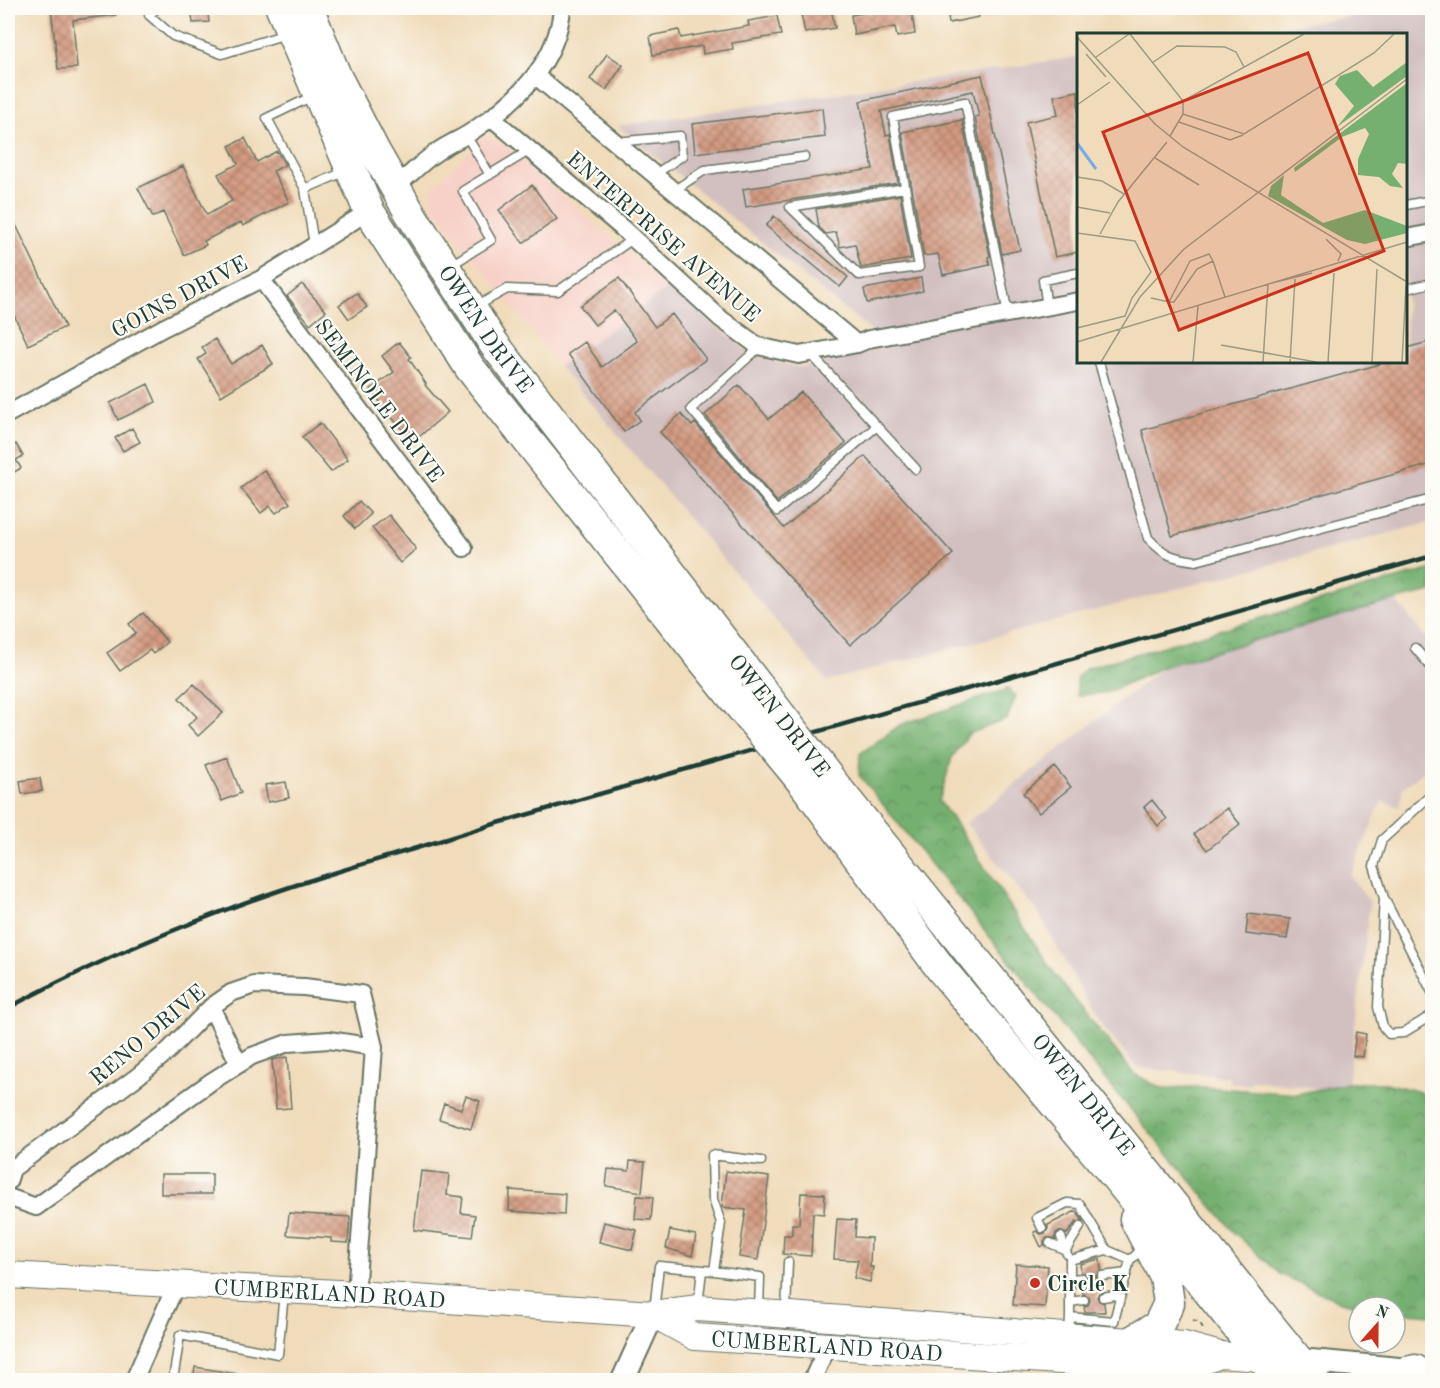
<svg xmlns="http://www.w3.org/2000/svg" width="1440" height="1388" font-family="'Old Standard TT',serif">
	<defs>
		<pattern id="forest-crowns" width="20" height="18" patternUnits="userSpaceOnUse" patternTransform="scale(1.5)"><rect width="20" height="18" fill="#76b070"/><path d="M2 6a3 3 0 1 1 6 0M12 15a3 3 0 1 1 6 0" fill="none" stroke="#60905d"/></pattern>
		<pattern id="building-cross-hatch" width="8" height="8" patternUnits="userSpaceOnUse" patternTransform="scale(1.5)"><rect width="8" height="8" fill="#d49a81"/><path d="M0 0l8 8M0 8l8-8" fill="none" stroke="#ab7f6a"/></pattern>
	</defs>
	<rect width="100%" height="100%" fill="#fdfcf7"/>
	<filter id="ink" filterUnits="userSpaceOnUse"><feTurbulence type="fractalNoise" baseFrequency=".0167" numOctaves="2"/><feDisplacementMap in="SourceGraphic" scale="12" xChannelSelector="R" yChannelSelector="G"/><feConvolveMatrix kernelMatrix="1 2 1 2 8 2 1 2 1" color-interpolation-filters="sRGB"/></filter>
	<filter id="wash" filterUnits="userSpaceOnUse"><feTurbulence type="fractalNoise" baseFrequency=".008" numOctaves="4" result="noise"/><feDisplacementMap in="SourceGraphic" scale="24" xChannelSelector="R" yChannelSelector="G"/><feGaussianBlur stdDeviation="1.35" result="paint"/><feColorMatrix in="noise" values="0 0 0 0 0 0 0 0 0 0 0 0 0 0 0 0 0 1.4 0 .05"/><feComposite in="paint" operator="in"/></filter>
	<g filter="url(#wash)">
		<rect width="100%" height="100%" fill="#f0dbba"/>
		<path fill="#f7d1c8" d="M485 136 502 143 669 287 559 366 431 205 434 185Z"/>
		<path fill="#d2bfc0" d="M1410 8H1432V522L827 681 559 366 669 287 744 348 774 361 802 367 890 346 618 126 1078 57V362H1406V34H1229Z
			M1396 600 1432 645V765L1403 788 1399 807 1382 801 1350 876 1370 902 1347 1092 1251 1080 1250 1085 1229 1083V1077L1137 1068 1099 1022 1039 914 966 823 1165 666Z"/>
		<path fill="url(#forest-crowns)" stroke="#4a7652" stroke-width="1.5" d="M1432 569V592L1396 600 1165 666 1108 692 1077 696V677L1087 668Z
			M1008 689 1016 696 1007 719 969 734 952 757 939 801 956 824 1056 976 1134 1074 1161 1088 1203 1087 1297 1094 1348 1083H1386L1420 1092 1432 1101V1315L1395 1312V1307H1362L1341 1302 1280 1274 1235 1233 1109 1084 859 775 860 754 900 725Z"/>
		<g id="blocks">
			<path fill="url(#building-cross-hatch)" d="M51 8H115L116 15 73 20 77 68 58 69Z
				M191 8H207L209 22 193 23Z
				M894 8H911L915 34 897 37 895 27 854 35 851 15Z
				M947 8H977L979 17 949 23Z
				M831 9 835 28 805 33 801 14Z
				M777 16 781 35 732 43 733 49 703 54 702 46 653 55 650 36 679 30 681 38 749 26 748 21Z
				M607 54 623 65 606 90 590 79Z
				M982 75 1020 250 1002 254 975 117 979 116 973 91 881 111 886 135 890 134 898 183 746 207 743 189 873 169 860 101Z
				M1078 91V252L1055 257 1026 122 1058 115 1054 96Z
				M822 108 825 137 695 153 692 124Z
				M962 120 990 256 988 257 990 265 943 275 938 254 924 256 902 132Z
				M245 138 257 162 277 151 285 165 273 171 289 202 243 226 241 222 204 241 206 245 184 255 163 212 153 217 138 188 183 166 207 215 232 201 218 174 238 164 229 146Z
				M532 185 557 219 523 243 499 210Z
				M900 195 911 259 861 268 855 244 840 247 836 232 826 234 819 227 816 209Z
				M774 216 848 277 840 287 766 226Z
				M16 225 65 327 28 345 8 302V229Z
				M619 278 655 327 672 314 706 359 635 412 640 420 624 432 568 354 585 342 602 367 637 341 614 310 595 325 580 306Z
				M921 278 923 291 867 303 864 289Z
				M302 284 326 311 310 324 287 296Z
				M357 293 367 307 349 319 339 305Z
				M215 339 231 364 262 345 273 364 221 396 198 359 206 354 202 347Z
				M1432 341V464L1172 536 1142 430 1380 364 1379 362H1406V348Z
				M399 342 411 357 409 359 426 384 425 385 448 412 413 442 387 412 371 389 394 372 382 356Z
				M148 384 156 402 118 420 110 403Z
				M739 385 769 419 801 392 846 443 777 502 705 415Z
				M681 414 692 426 695 423 784 528 865 456 953 554 850 645 660 432Z
				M320 423 348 459 331 472 302 437Z
				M132 428 140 442 123 451 115 438Z
				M16 444 23 456 16 460 21 468 8 476V445L9 448Z
				M264 470 290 503 276 513 270 506 261 513 241 488Z
				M359 501 371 514 355 529 344 516Z
				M389 515 416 549 400 563 372 528Z
				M143 613 167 642 153 654 150 650 120 671 107 653 136 633 129 624Z
				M194 684 223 713 198 736 188 725 197 717 179 698Z
				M227 757 241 793 222 801 206 765Z
				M1055 767 1071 787 1039 813 1023 793Z
				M40 778 42 791 22 794 20 781Z
				M286 782 289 798 268 802 265 785Z
				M1152 800 1167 819 1158 826 1144 807Z
				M1227 808 1240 824 1207 850 1194 834Z
				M1248 914 1290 919 1287 939 1246 934Z
				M1356 1032 1366 1034 1363 1057 1353 1056Z
				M287 1057 291 1108 276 1109 272 1060Z
				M466 1096 480 1101 471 1129 439 1119 444 1103 461 1109Z
				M630 1161 645 1162 642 1192 606 1186 608 1169 629 1171Z
				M421 1171 449 1174 447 1195 463 1197 461 1213 475 1215 472 1237 414 1230Z
				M726 1171 769 1177 758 1260 739 1257 746 1210 722 1207Z
				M161 1174H212V1194H161Z
				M510 1190 565 1194 564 1215 509 1211Z
				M801 1193 825 1194 824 1214 813 1213 811 1256 783 1254 784 1235H792V1224H799Z
				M637 1196 653 1197 651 1220 635 1219Z
				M1076 1211 1083 1221 1076 1222 1067 1234 1059 1231 1056 1233 1055 1238H1047L1044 1241V1245L1041 1247 1034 1232 1036 1231 1041 1234 1045 1233 1048 1229V1225Z
				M289 1213 350 1217 348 1243 331 1242V1238L287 1235Z
				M837 1219 856 1220 855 1237 871 1238 870 1267H873L870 1282 854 1278 858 1260 834 1259Z
				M604 1222 637 1230 632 1250 599 1242Z
				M670 1230 696 1235 692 1256 666 1248Z
				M1100 1259 1101 1270 1096 1276 1097 1280 1102 1282 1103 1291 1099 1293 1097 1297 1099 1301 1104 1303 1105 1312H1085L1084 1306 1088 1305 1090 1300 1089 1296 1083 1294 1082 1284 1087 1281 1088 1277 1085 1273 1081 1272 1080 1264Z
				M1016 1264 1048 1266 1045 1307 1013 1305Z
				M195 1367 238 1374 237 1380H193Z"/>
		</g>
	</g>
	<g filter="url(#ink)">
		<use href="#blocks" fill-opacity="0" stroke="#687463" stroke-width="1.5"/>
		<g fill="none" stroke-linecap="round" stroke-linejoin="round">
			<g stroke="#687463" stroke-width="11">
				<path id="lane" d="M157 8 149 15 173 36 222 54 286 34
					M313 96 267 118 305 189 346 171
					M466 135 490 175
					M615 142 680 136 682 156 654 175
					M905 188 790 207 859 275 919 267 893 117 965 102 1008 314
					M305 189 314 245
					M673 191 705 170 804 157
					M1406 205 1432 200
					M451 265 491 240 463 191 530 150
					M1406 289 1431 283
					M477 306 507 289 558 291 634 238
					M1047 307 1043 280 1078 273
					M761 346 691 409 777 511 877 426
					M810 353 916 469
					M1099 362 1148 538C1165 556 1173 558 1196 561L1432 499
					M1415 648 1432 668
					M1432 794 1382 840 1374 866 1384 898 1432 992
					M1384 898 1378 1007 1383 1027 1389 1034 1403 1033 1432 1015
					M1042 1228 1037 1218 1067 1203 1080 1204 1107 1250
					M1061 1237 1067 1254
					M1050 1243 1066 1250
					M1066 1250 1080 1227
					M1102 1276 1127 1273
					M1070 1279 1082 1278
					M1103 1297 1121 1294
					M1070 1302 1084 1300
					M698 1306 702 1270
					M759 1310 760 1277 714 1271 721 1223 713 1199 712 1155 761 1161
					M654 1311 659 1266 714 1271
					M786 1312 788 1262
					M1070 1317V1260L1107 1250 1130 1260
					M1069 1333 1070 1317 1114 1321 1130 1260 1145 1247
					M173 1380 180 1335 278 1354 284 1293"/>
			</g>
			<g stroke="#687463" stroke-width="20">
				<path id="street" d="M536 76 857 344 869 339 1078 301
					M492 118 622 228 721 319 758 346 799 355 857 344
					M396 186C410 175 423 161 438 151 450 143 463 138 474 130 517 101 558 62 562 8
					M1406 238 1432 233
					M261 279 464 548
					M8 414 163 328 261 279 369 211
					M211 1007 239 1064
					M8 1182 12 1169 138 1076 167 1052 211 1007 231 993 254 985 304 987 361 994 374 1047 356 1294
					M8 1197 36 1207 212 1081 252 1056 288 1043 329 1040 374 1047
					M134 1380 176 1285
					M812 1380 828 1346"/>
			</g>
			<g stroke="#687463" stroke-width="26">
				<path id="secondary" d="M1300 1360 1432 1372
					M623 1380 653 1314"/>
			</g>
			<g stroke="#687463" stroke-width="28">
				<g id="primary">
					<path id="s1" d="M8 1275 356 1294 653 1314 698 1308 1184 1345 1220 1355 1275 1359"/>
					<path id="s2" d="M653 1314 695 1337 1182 1369 1220 1355"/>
				</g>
			</g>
			<g stroke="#687463" stroke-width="33">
				<g id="highway">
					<path d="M281 8 369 211 470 368 730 694"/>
					<path id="s3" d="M308 8 336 76 375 152 410 213 494 344 759 687"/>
					<path id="s4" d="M829 778 1314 1380"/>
					<path d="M804 784 941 969 1115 1176 1280 1380"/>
					<path d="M1132 1341 1158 1326 1169 1303 1165 1277 1135 1219"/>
					<path d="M1373 1380 1415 1370"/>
				</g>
			</g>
			<path stroke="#687463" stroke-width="2" stroke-dasharray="4.5 4.5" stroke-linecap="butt" d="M1193 1320 1199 1322 1203 1328"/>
			<use href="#lane" stroke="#fff" stroke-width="8"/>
			<use href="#street" stroke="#fff" stroke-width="16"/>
			<use href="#secondary" stroke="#fff" stroke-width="22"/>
			<use href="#primary" stroke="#fff" stroke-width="26"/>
			<use href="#highway" stroke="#fff" stroke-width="30"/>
			<path stroke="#1f3d34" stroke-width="4.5" d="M8 1008C77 971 149 939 223 911 310 877 402 854 491 825L1432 556"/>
			<g stroke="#687463" stroke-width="33" stroke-linecap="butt">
				<path id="highway-bridge" d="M759 687 829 778
					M730 694 804 784"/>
			</g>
			<use href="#highway-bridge" stroke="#fff" stroke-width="30"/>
		</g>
	</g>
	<circle fill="#c8321e" stroke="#fdfcf7" stroke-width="2" cx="1035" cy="1283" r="6"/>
	<g text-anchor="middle" stroke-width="4.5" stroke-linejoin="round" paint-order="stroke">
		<g font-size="22" fill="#1f3d34" stroke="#fdfcf7">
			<text transform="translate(664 236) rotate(41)" y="8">ENTERPRISE AVENUE</text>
			<text transform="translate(179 296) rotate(-28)" y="8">GOINS DRIVE</text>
			<text dy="8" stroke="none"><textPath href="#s3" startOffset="368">OWEN DRIVE</textPath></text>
			<text transform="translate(380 400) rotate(53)" y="8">SEMINOLE DRIVE</text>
			<text transform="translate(780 715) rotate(52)" y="8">OWEN DRIVE</text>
			<text transform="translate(147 1034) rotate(-40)" y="8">RENO DRIVE</text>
			<text dy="8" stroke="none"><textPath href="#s4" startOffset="406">OWEN DRIVE</textPath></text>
			<text dy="8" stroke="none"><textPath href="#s1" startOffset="322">CUMBERLAND ROAD</textPath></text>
			<text dy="8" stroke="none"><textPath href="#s2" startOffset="180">CUMBERLAND ROAD</textPath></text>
		</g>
		<g font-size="22" font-weight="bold" fill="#1f3d34" stroke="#fdfcf7" text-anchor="start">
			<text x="1047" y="1291">Circle K</text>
		</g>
	</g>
	<g transform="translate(1077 33)">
		<rect width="330" height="330" fill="#f0dbba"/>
		<path d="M330 29V43L260 94 277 73 258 51 263 43 280 37 296 54ZM330 50V131L321 130 315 141 326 155 313 153 302 144 281 142V126L292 101 288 95 265 104 218 139 217 135ZM207 142 204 162 246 190 288 177 330 193V200L288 211 270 207 191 163 194 153Z" fill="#76b070"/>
		<path fill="none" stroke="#76abe3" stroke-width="3" d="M0 110 19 136"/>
		<path fill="none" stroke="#9c9c84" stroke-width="1.5" d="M53 1 106 68V81L93 103M0 4 78 91 106 114 330 249M9 21 29 44M19 24 52 1M75 30 100 13 148 14 159 19 167 34M106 68 227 1M0 72 33 49M106 81 167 101 297 20 317 1M102 89 153 107 166 102M78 125 122 152M0 144 25 148 47 161M0 174 33 180M0 200 58 208 74 239 55 265 48 283 0 295M23 201 41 169 90 109M249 206 264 221 261 228M0 217V241M136 228 120 236 97 269H92L113 228 132 221 136 228 148 264M191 251 235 240M74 265 92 269M0 309 330 209M144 312 239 329M24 329 63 264 107 216 330 46M116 329 121 273M186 329 191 251M213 329 218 246M251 329 257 240M295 329 300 236M325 329 329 253"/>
		<path fill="#c8321e" fill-opacity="0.15" stroke="#c8321e" stroke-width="3" d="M231 20 307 218 102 297 26 99Z"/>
		<rect width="330" height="330" fill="none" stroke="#1f3d34" stroke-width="3"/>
	</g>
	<rect width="1440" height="1388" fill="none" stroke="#fdfcf7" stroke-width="30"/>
	<g transform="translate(1377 1325) rotate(21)"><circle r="28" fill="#fdfcf7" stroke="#a4b0a9" stroke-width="1.5"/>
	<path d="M0-4.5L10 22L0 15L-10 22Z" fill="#c8321e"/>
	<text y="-9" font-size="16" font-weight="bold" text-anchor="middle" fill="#1f3d34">N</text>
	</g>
</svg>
